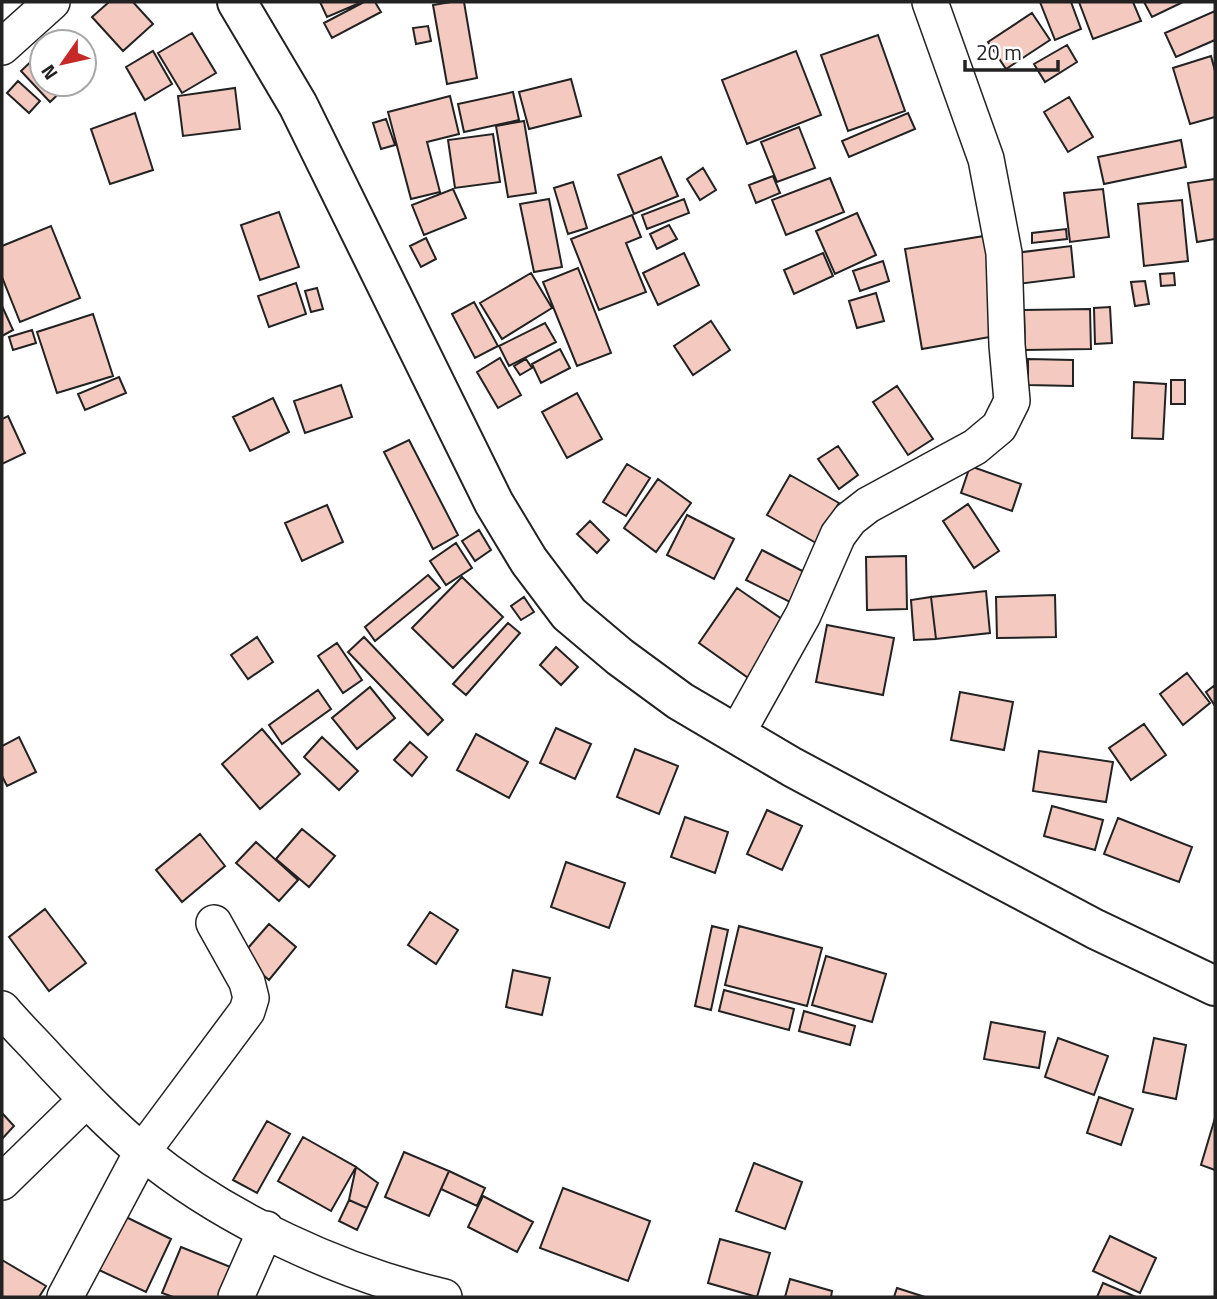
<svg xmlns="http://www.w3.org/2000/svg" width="1217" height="1299" font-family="'Titillium Web',sans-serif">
	<rect width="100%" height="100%" fill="#fff"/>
	<path fill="#f3c9c0" stroke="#222" stroke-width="2" d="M109 2H133L153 24 123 51 92 17Z
		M320 2H362L327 17Z
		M364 2H375L381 12 332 38 324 23Z
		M451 2H464L477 78 447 84 433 5Z
		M1040 2H1071L1081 29 1055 40Z
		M1079 2H1133L1141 21 1093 39Z
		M1144 2H1183L1152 17Z
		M1215 11V40L1176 57 1165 33Z
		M1032 13 1050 40 1006 69 988 42Z
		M428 26 431 41 416 44 413 28Z
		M192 33 216 73 182 93 158 53Z
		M878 35 905 111 848 131 821 55Z
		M1067 45 1077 62 1045 82 1034 64Z
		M42 51V84H69L50 102 21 71Z
		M153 51 172 84 145 100 126 67Z
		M796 51 821 115 747 144 722 80Z
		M1211 56 1215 71V117L1190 124 1173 68Z
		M571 79 581 116 529 129 519 92Z
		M18 81 40 101 29 113 7 93Z
		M235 88 240 129 183 136 178 96Z
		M513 92 519 120 464 132 458 104Z
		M450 96 459 134 427 142 440 192 411 199 388 112Z
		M1069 97 1093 137 1068 152 1044 112Z
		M135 113 153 170 110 184 91 129Z
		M908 113 915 129 849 157 842 141Z
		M386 119 395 145 381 149 373 123Z
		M524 121 536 193 508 197 496 126Z
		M799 127 815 168 777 182 761 142Z
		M493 134 500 182 455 188 448 140Z
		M1181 140 1186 167 1104 184 1098 157Z
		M661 157 678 196 634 214 618 175Z
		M703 168 716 190 700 200 687 179Z
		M773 176 780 193 756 203 749 185Z
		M830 178 844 212 786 235 772 200Z
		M1215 179V239L1197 242 1188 183Z
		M573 182 587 228 568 234 554 188Z
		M453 189 466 218 424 235 412 205Z
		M1103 189 1109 237 1070 242 1064 193Z
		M549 199 562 267 534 272 520 204Z
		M684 199 689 213 647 229 642 215Z
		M1182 200 1188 261 1144 266 1138 204Z
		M279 212 299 267 260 280 241 225Z
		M857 213 876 255 835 274 816 231Z
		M632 215 641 237 626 243 646 292 599 310 571 239Z
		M669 225 677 239 657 249 650 234Z
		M51 226 80 298 20 322 2 277V246Z
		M1066 229 1067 239 1032 243V233Z
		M984 236 1001 335 922 349 905 249Z
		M426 238 436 259 421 267 410 246Z
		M1071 246 1074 277 1018 284 1015 253Z
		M684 253 699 285 658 305 643 273Z
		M823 253 833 276 794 294 784 270Z
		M883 261 889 281 860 291 853 271Z
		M578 268 611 353 577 366 543 282Z
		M531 273 552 308 502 339 480 303Z
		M1174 273 1175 285 1161 286 1160 274Z
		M1145 281 1149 304 1135 306 1131 282Z
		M296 283 306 314 269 327 258 296Z
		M317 288 323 309 311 312 305 291Z
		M876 293 884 321 857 328 849 301Z
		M474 302 498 346 475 358 452 314Z
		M2 306 13 330 2 336Z
		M1110 307 1112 343 1095 344 1094 308Z
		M1090 309 1091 349 1025 350 1024 310Z
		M93 314 113 376 57 393 37 332Z
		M711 321 730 350 693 375 674 346Z
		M545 323 556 342 509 366 499 346Z
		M32 330 36 343 13 350 9 337Z
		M560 349 570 368 541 383 532 364Z
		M500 358 521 395 498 408 477 372Z
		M526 359 532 368 520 375 514 366Z
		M1028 359 1073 360V386L1028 385Z
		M119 377 126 393 85 410 78 394Z
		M1171 380H1185V404H1171Z
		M1134 382 1166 384 1163 439 1132 438Z
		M341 385 352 417 305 433 294 401Z
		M897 386 933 439 908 455 873 402Z
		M577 393 602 439 567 458 542 412Z
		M273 398 289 432 250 451 233 417Z
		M8 416 25 453 2 464V419Z
		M409 440 458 535 433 549 384 452Z
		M838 446 858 475 839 489 818 459Z
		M627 464 650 478 626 516 603 502Z
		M970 466 1021 484 1012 511 961 493Z
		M790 475 839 503 816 543 767 515Z
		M658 479 691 503 656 552 624 528Z
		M968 504 999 551 974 568 943 521Z
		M327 505 343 542 302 561 285 523Z
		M687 515 734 539 714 579 667 555Z
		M590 521 609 540 597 553 577 534Z
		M479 530 491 550 475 561 462 541Z
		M456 543 472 568 446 585 430 561Z
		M762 550 812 576 796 605 746 580Z
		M906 556 907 609 867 610 866 557Z
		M428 575 440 588 375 641 365 627Z
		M462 577 503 617 453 668 412 628Z
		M737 588 792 626 754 682 699 643Z
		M986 591 990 633 936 639 931 597Z
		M1055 595 1056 637 997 638 996 597Z
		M524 597 534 612 521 620 511 606Z
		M931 597 936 639 914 640 911 600Z
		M508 623 520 633 466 695 453 684Z
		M827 625 894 638 883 695 816 682Z
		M257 637 273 662 248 679 231 655Z
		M364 637 443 720 428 735 348 652Z
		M337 643 362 680 343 693 318 656Z
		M556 647 578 667 561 685 540 665Z
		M1187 673 1210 703 1183 725 1160 694Z
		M1215 685V706L1206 692Z
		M370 687 395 718 357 749 332 718Z
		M318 690 331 709 282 744 269 725Z
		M960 692 1013 702 1004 750 951 740Z
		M1144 724 1166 755 1131 780 1109 748Z
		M556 728 591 744 575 779 540 763Z
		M262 729 300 774 260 809 222 764Z
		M476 734 528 762 509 798 457 770Z
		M19 737 36 772 7 786 2 776V746Z
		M322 737 358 771 339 790 304 757Z
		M410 742 427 757 412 776 394 760Z
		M635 749 678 766 659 814 617 797Z
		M1039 751 1113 762 1106 802 1033 791Z
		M1052 806 1103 820 1095 850 1044 836Z
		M767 810 802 826 782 870 747 854Z
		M685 817 728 832 715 873 671 857Z
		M1118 818 1192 847 1179 882 1104 854Z
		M302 829 335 856 309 887 276 859Z
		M200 834 225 866 182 902 156 870Z
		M256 842 298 880 279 901 236 863Z
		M566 862 625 883 609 928 551 907Z
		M45 909 86 963 49 991 9 937Z
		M430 912 458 930 436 964 408 945Z
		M269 924 296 947 269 980 241 956Z
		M712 926 728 930 711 1010 695 1006Z
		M739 926 822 948 807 1006 725 985Z
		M826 956 886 974 872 1022 812 1005Z
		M513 970 550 978 542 1015 506 1007Z
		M724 990 794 1009 789 1030 719 1011Z
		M804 1011 855 1026 850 1045 799 1031Z
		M991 1022 1045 1032 1039 1068 984 1059Z
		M1058 1038 1108 1056 1094 1095 1045 1077Z
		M1154 1038 1186 1045 1176 1099 1143 1092Z
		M1099 1097 1133 1109 1121 1145 1087 1133Z
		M2 1113 14 1126 2 1139Z
		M1215 1118V1170L1201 1165Z
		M267 1121 290 1134 257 1193 233 1180Z
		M303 1137 356 1167 331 1211 278 1181Z
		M404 1152 449 1171 429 1216 385 1197Z
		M754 1163 802 1182 785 1229 736 1211Z
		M356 1167 378 1183 367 1208 349 1200Z
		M449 1171 485 1188 477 1206 441 1189Z
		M563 1188 650 1221 628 1281 540 1248Z
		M483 1196 533 1222 517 1252 468 1227Z
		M349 1200 367 1208 357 1230 339 1221Z
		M124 1216 171 1239 146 1292 99 1270Z
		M1110 1236 1156 1258 1140 1293 1093 1271Z
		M720 1239 770 1253 757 1297 708 1283Z
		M181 1247 233 1268 222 1297H173L162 1293Z
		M2 1260 46 1286 39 1297H2Z
		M790 1279 832 1291 831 1297H785Z
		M1103 1283 1136 1297H1097Z
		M897 1288 925 1297H894Z"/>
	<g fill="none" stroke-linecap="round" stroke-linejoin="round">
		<g stroke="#222" stroke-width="38">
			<path id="minor" d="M2 47 52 2
				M736 735 803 615 838 535 850 519 868 505 975 447 999 427 1012 401 1007 345 1004 253 986 159 930 2
				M2 1009C17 1027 34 1043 49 1060 79 1092 110 1125 144 1153 226 1220 341 1273 444 1297
				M2 1182 86 1100
				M65 1297 142 1152 247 1011 251 998 247 982 214 923
				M236 1297 266 1229"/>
		</g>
		<g stroke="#222" stroke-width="42">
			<path id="major" d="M237 2 298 105 494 503 529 561 569 614 620 657 680 701 792 767 999 878 1095 929 1215 986"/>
		</g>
		<use href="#minor" stroke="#fff" stroke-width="35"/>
		<use href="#major" stroke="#fff" stroke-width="38"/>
	</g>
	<rect width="1217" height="1299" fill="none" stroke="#222222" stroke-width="7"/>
	<g transform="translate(63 63) rotate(236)"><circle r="33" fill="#ffffff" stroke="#a7a7a7" stroke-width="2"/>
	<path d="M0-5L12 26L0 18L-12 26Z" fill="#c62828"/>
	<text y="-10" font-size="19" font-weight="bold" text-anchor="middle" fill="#222222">N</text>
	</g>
	<path d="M965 60v10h93v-10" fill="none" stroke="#222222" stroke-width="3.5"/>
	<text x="976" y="60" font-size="21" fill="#222222" stroke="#ffffff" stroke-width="5" paint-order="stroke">20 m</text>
</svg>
